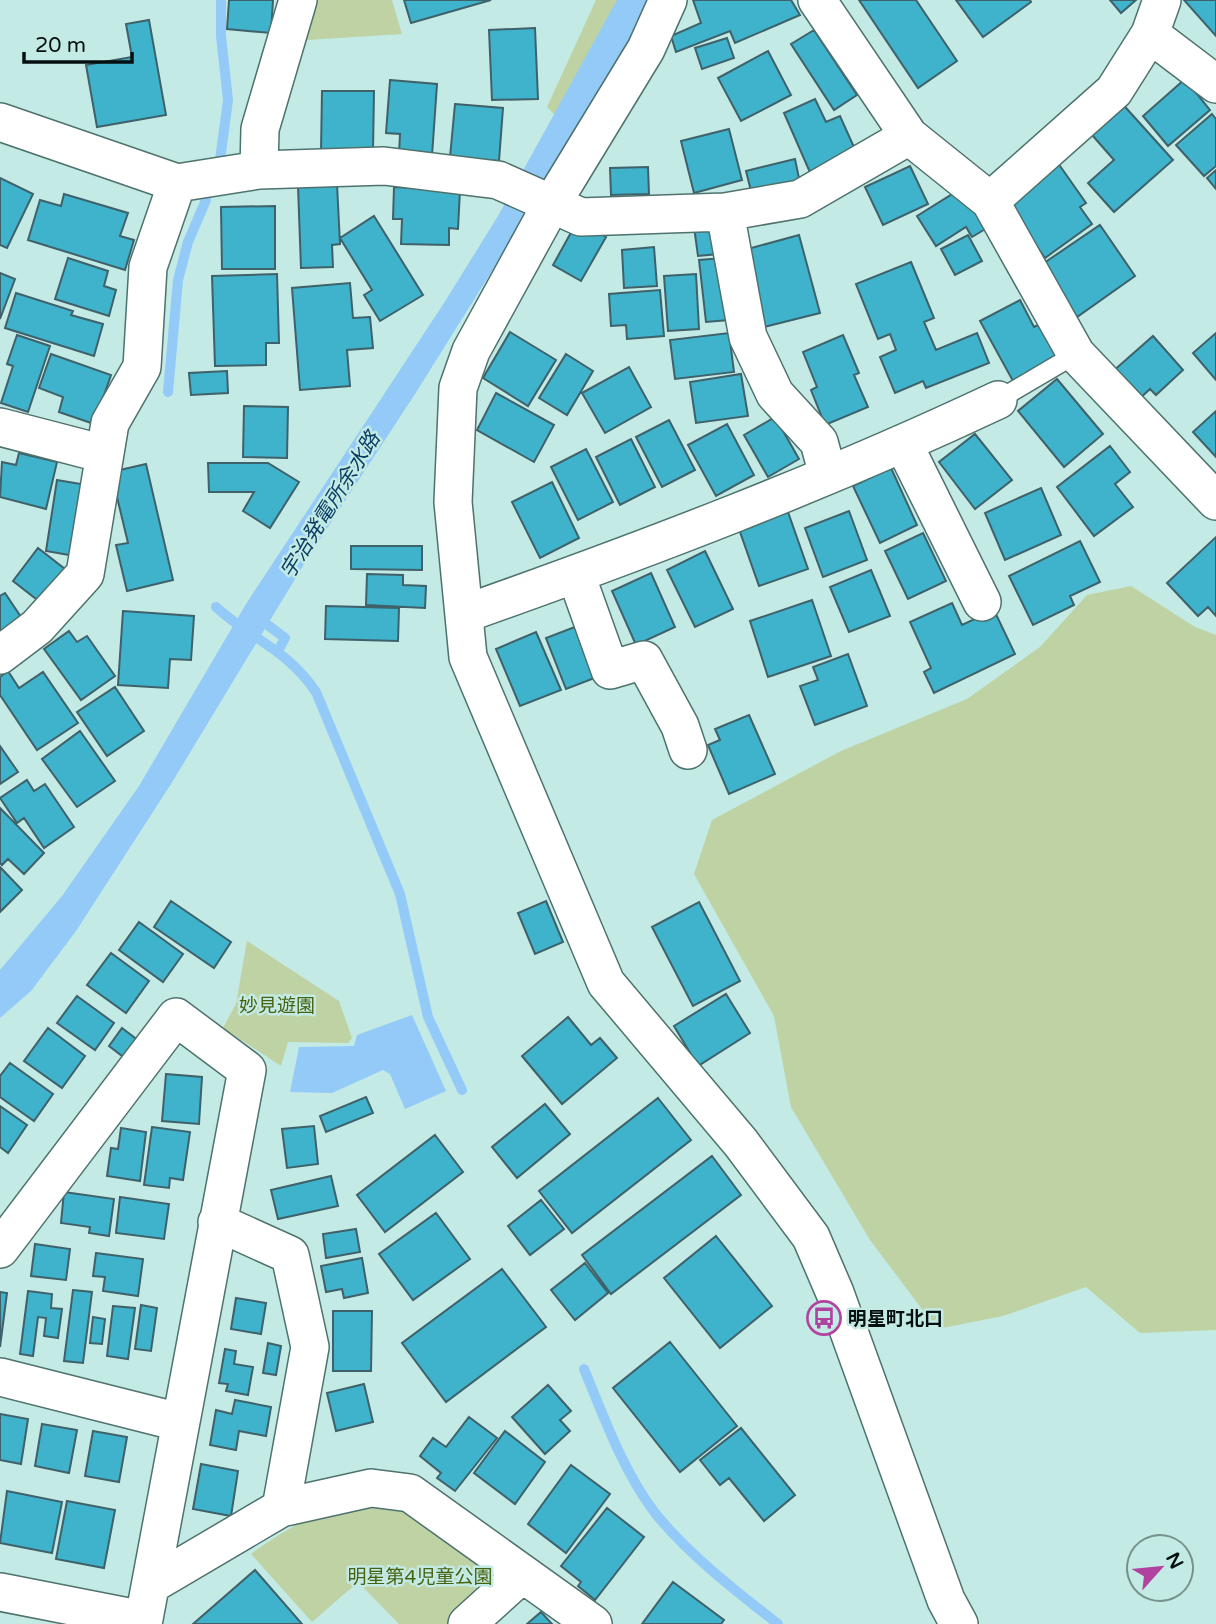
<svg xmlns="http://www.w3.org/2000/svg" width="1216" height="1624" font-family="'Varela Round','Noto Sans JP',sans-serif">
	<rect width="100%" height="100%" fill="#c3eae4"/>
	<path fill="#bed2a3" d="M318 0H392L402 34 307 40Z
		M596 0H645L574 135 547 107Z
		M1131 586 1195 627 1216 635V1330L1140 1333 1086 1287 1003 1316 937 1329 870 1240 791 1107 774 1016 694 874 712 820 841 751 967 699 1040 647 1087 595Z
		M247 941 339 1001 352 1038 348 1043 288 1042 281 1066 223 1028 236 1004Z
		M378 1495 431 1521 493 1580 455 1624H399L358 1582 312 1622 251 1554C289 1526 332 1503 378 1495Z"/>
	<path fill="#94caf8" d="M617 0H651L637 39 415 394 309 556 171 784 76 931 31 991 0 1018V970L62 896 139 786 246 604 444 303 498 216Z
		M412 1015 446 1091 405 1109 390 1074 383 1070 332 1093 290 1092 299 1047 354 1046 357 1035Z"/>
	<g fill="none" stroke-linecap="round" stroke-linejoin="round">
		<path stroke="#94caf8" stroke-width="10" d="M220 160 228 100 221 36V0
			M168 392 178 280 188 242 206 200
			M216 607C252 640 287 649 316 692L400 894 428 1017 462 1090
			M257 617 285 638 278 651
			M584 1369C604 1417 623 1471 655 1513 689 1555 736 1591 778 1624"/>
	</g>
	<path fill="#3fb2cc" stroke="#3f616a" stroke-width="2" d="M229 0H273L271 33 227 29Z
		M404 0H491L411 23Z
		M693 0H791L800 15 735 43 730 31 676 52 671 36 701 23Z
		M859 0H916L957 61 918 88Z
		M956 0H1030L1031 2 983 37Z
		M1110 0H1136L1121 13Z
		M1184 0H1216V36Z
		M149 20 166 115 97 127 86 65 132 57 126 24Z
		M535 28 538 99 492 100 489 30Z
		M814 30 857 95 834 110 791 44Z
		M727 38 734 58 702 69 695 48Z
		M768 51 791 95 741 121 718 78Z
		M1185 79 1210 110 1168 146 1143 116Z
		M390 80 437 84 432 156 399 154 400 134 386 133Z
		M322 91H374L373 151H321Z
		M815 99 826 122 840 116 858 156 812 177 784 113Z
		M1118 99 1173 160 1114 212 1088 183 1114 160 1086 128Z
		M455 104 503 108 499 161 450 157Z
		M1212 114 1216 119V166L1204 176 1176 145Z
		M729 129 742 180 694 193 681 141Z
		M1053 156 1086 203 1080 207 1092 224 1045 258 999 194Z
		M795 159 801 188 753 199 746 171Z
		M910 166 928 204 883 225 865 187Z
		M648 167 649 194 611 195 610 168Z
		M1216 170V189L1207 178Z
		M0 178 33 194 7 248 0 245Z
		M337 184 340 244 332 245 333 267 301 268 298 186Z
		M394 187 460 190 458 229 449 228V245L401 244 402 219H393Z
		M962 188 987 228 972 237 966 227 936 246 917 216Z
		M64 194 128 213 120 236 134 240 125 270 28 240 40 200 61 206Z
		M275 206V269H222L221 207Z
		M374 216 423 295 380 321 364 295 372 290 340 238Z
		M578 220 606 237 581 281 553 265Z
		M716 224 719 254 698 256 694 227Z
		M1100 225 1135 276 1077 317 1041 265Z
		M799 235 820 313 764 327 744 250Z
		M968 235 982 261 955 275 941 249Z
		M654 247 657 286 624 288 622 250Z
		M68 258 108 271 104 286 116 290 109 316 55 299Z
		M723 258 729 320 706 322 699 260Z
		M911 262 934 318 924 322 936 350 977 333 989 363 926 388 923 381 895 393 880 357 896 350 890 334 878 339 856 284Z
		M0 273 15 279 0 319Z
		M277 274 279 343H266V365L215 366 212 276Z
		M696 274 699 329 668 331 664 276Z
		M350 283 353 318 370 317 373 348 347 350 350 386 300 390 292 288Z
		M660 290 664 336 627 339 626 325 611 326 609 294Z
		M16 293 73 311 71 315 103 324 94 356 5 328Z
		M1020 300 1034 327 1040 324 1059 357 1013 381 980 321Z
		M510 332 556 360 528 406 483 378Z
		M729 333 734 372 675 379 670 340Z
		M1216 333V380L1193 353Z
		M17 335 50 346 28 412 1 403 13 366 7 364Z
		M843 335 859 373 854 375 868 407 825 425 811 390 817 387 803 352Z
		M1153 336 1183 370 1156 395 1150 389 1137 401 1112 372Z
		M51 354 111 375 94 424 59 412 63 397 39 388Z
		M566 354 593 371 567 415 539 398Z
		M629 367 651 407 605 433 582 393Z
		M227 371 228 393 191 395 189 373Z
		M741 374 748 416 696 423 690 382Z
		M1057 379 1103 434 1064 467 1018 411Z
		M496 393 554 425 534 462 477 430Z
		M244 406 288 407 287 458 243 457Z
		M1216 411V457L1193 432Z
		M775 417 799 459 768 477 744 435Z
		M669 420 695 470 662 487 636 437Z
		M727 424 754 475 716 496 688 445Z
		M975 434 1012 480 975 509 939 462Z
		M631 439 655 487 620 505 596 457Z
		M1110 446 1130 472 1115 484 1133 507 1094 536 1057 487Z
		M586 449 613 502 578 520 551 467Z
		M19 453 57 462 46 509 0 497 2 462 16 465Z
		M208 463H268L299 482 270 528 243 511 254 492H209Z
		M146 464 173 580 127 591 116 545 128 543 111 472Z
		M891 468 917 525 880 543 853 486Z
		M57 480 87 485 75 556 46 551Z
		M552 482 579 538 540 558 512 502Z
		M1041 488 1061 535 1005 560 985 513Z
		M849 511 867 560 823 577 805 528Z
		M788 512 808 569 759 586 739 529Z
		M923 533 946 581 908 599 885 551Z
		M1216 537V616L1208 607 1198 616 1167 583Z
		M1080 541 1100 582 1070 596 1074 605 1033 625 1009 576Z
		M351 546H422V570L351 569Z
		M38 548 65 569 40 602 13 581Z
		M705 551 733 609 695 627 667 570Z
		M871 570 890 616 849 632 830 587Z
		M651 573 675 627 636 645 612 591Z
		M367 574 403 575V585L426 586 425 608 366 605Z
		M5 593 25 623 0 639V596Z
		M812 600 831 656 768 677 750 621Z
		M952 603 962 625 994 610 1015 654 934 693 924 672 931 668 910 622Z
		M326 606 399 608 398 641 325 639Z
		M123 611 194 616 191 660 170 659 168 688 118 685Z
		M585 623 605 674 566 689 546 638Z
		M69 631 77 642 87 636 115 676 81 700 44 649Z
		M536 632 561 690 520 706 496 649Z
		M848 654 867 706 815 725 800 686 818 680 813 667Z
		M8 671 19 688 43 672 78 723 37 750 0 695V677Z
		M115 687 144 731 107 756 77 712Z
		M749 715 775 774 729 794 708 745 720 740 715 729Z
		M80 731 115 781 77 807 42 759Z
		M0 746 18 772 0 784Z
		M27 780 34 791 45 784 74 827 44 848 24 818 17 823 0 798Z
		M0 808 44 853 24 874 8 859 2 865 0 863Z
		M0 867 22 890 0 912Z
		M171 901 231 942 214 968 154 927Z
		M546 901 563 942 535 954 518 913Z
		M699 902 740 981 693 1006 652 927Z
		M139 922 183 954 163 982 119 950Z
		M111 953 149 981 126 1013 87 985Z
		M726 994 750 1033 698 1066 674 1026Z
		M77 996 114 1023 95 1050 57 1023Z
		M568 1017 591 1045 600 1038 617 1058 562 1104 522 1056Z
		M48 1028 85 1056 62 1088 24 1061Z
		M122 1028 139 1041 126 1059 109 1046Z
		M10 1063 53 1094 34 1121 0 1097V1076Z
		M166 1074 202 1077 199 1124 162 1121Z
		M366 1097 373 1113 326 1132 320 1116Z
		M658 1098 691 1140 572 1233 539 1191Z
		M545 1104 570 1134 517 1178 492 1147Z
		M0 1106 27 1125 8 1153 0 1147Z
		M314 1126 318 1164 287 1168 282 1129Z
		M152 1127 190 1132 183 1180 170 1178 169 1188 144 1185Z
		M121 1128 146 1132 140 1181 107 1176 111 1148 118 1149Z
		M435 1135 463 1172 385 1232 357 1195Z
		M712 1156 741 1195 611 1294 582 1255Z
		M331 1176 338 1206 278 1219 271 1190Z
		M64 1192 114 1199 109 1236 89 1233 90 1227 61 1223Z
		M120 1197 169 1204 164 1239 116 1233Z
		M541 1200 564 1229 530 1255 508 1226Z
		M436 1213 470 1259 413 1300 379 1254Z
		M356 1229 360 1252 326 1258 323 1234Z
		M716 1236 772 1306 720 1348 664 1278Z
		M35 1244 70 1249 66 1280 31 1276Z
		M96 1253 143 1259 138 1296 103 1291 105 1277 93 1276Z
		M362 1258 368 1293 344 1298 342 1289 326 1292 321 1266Z
		M585 1263 608 1293 575 1320 551 1290Z
		M502 1269 546 1327 446 1402 402 1343Z
		M73 1290 92 1292 83 1363 64 1361Z
		M28 1291 52 1294 51 1308 62 1309 58 1338 44 1336 46 1318 38 1317 33 1356 20 1354Z
		M0 1292 7 1293 0 1347Z
		M236 1298 266 1303 261 1334 231 1329Z
		M141 1305 157 1308 151 1351 135 1349Z
		M113 1306 135 1308 128 1359 107 1356Z
		M333 1311H372L371 1371H333Z
		M93 1317 105 1319 102 1344 90 1343Z
		M670 1342 737 1426 680 1472 613 1388Z
		M268 1343 281 1346 276 1375 263 1373Z
		M225 1349 236 1351 234 1364 253 1367 248 1395 226 1391 228 1384 219 1383Z
		M364 1384 373 1422 336 1431 327 1393Z
		M548 1385 571 1411 560 1420 570 1431 545 1454 512 1417Z
		M235 1400 271 1407 266 1436 239 1431 236 1450 210 1445 216 1410 232 1414Z
		M0 1414 28 1419 21 1464 0 1460Z
		M469 1417 497 1438 455 1491 437 1478 441 1473 420 1456 433 1438 446 1447Z
		M42 1424 77 1430 69 1473 35 1466Z
		M741 1428 795 1495 764 1521 729 1478 720 1485 700 1460Z
		M93 1431 127 1437 119 1482 85 1476Z
		M505 1431 545 1462 515 1504 474 1473Z
		M201 1464 238 1471 231 1516 193 1509Z
		M571 1465 610 1494 566 1553 528 1524Z
		M7 1491 62 1502 52 1553 0 1543Z
		M67 1501 115 1510 104 1568 56 1559Z
		M607 1508 644 1537 595 1600 578 1586 581 1582 561 1566Z
		M255 1570 302 1624H193Z
		M673 1582 724 1620 721 1624H642Z
		M541 1612 552 1624H527Z"/>
	<g fill="none" stroke-linecap="round" stroke-linejoin="round">
		<g stroke="#4e726d" stroke-width="21">
			<path id="service" d="M998 400 1076 354"/>
		</g>
		<g stroke="#4e726d" stroke-width="40">
			<path id="minor" d="M668 0 646 49 551 205 471 351 458 388 453 502 468 657 606 983 741 1143 811 1237 835 1293 946 1600 959 1624
				M817 0 909 136 990 201 1076 354 1216 501
				M1150 34 1216 84
				M0 122 177 183 259 170 384 166 498 180 581 217 725 212 800 199 909 136
				M259 170 260 129 298 0
				M990 201 1114 91 1150 34 1162 0
				M725 212 748 337 775 394 819 442 828 475
				M0 427 104 454
				M904 445 982 602
				M576 575 610 670 644 660 680 726 688 750
				M464 614C645 550 824 482 998 400
				M0 655 37 627 85 574 110 423 142 367 148 267 177 183
				M217 1222 290 1255 310 1347 281 1508
				M0 1249 176 1017 247 1070 143 1624
				M0 1377 179 1422
				M152 1584 281 1508 371 1488 410 1493 593 1624
				M0 1592 143 1620
				M467 1624 521 1575"/>
		</g>
		<use href="#service" stroke="#fff" stroke-width="18"/>
		<use href="#minor" stroke="#fff" stroke-width="37"/>
	</g>
	<defs>
		<g id="bus-ring" transform="scale(1.75)"><circle r="9.5" fill="#c3eae4" stroke="#b142a0" stroke-width="1.5"/><path d="M-5-6H5V4H4V6H2V4H-2V6H-4V4H-5ZM-3.5-4V0h7V-4ZM-3.5 1.2v1.5H-2V1.2ZM2 1.2v1.5H3.5V1.2Z" fill="#b142a0"/></g>
	</defs>
	<g fill-rule="evenodd">
		<use href="#bus-ring" x="824" y="1318"/>
	</g>
	<g text-anchor="middle" stroke-width="5" stroke-linejoin="round" paint-order="stroke">
		<g font-size="19" fill="#47620f" stroke="#c3eae4">
			<text x="277" y="1012">妙見遊園</text>
			<text x="420" y="1583">明星第4児童公園</text>
		</g>
		<g font-size="19" font-weight="bold" fill="#04100f" stroke="#c3eae4" text-anchor="start">
			<text x="848" y="1325">明星町北口</text>
		</g>
		<g font-size="21" font-style="italic" fill="#0b3f64" stroke="#c3eae4">
			<text transform="translate(330 505) rotate(-58)" y="7">宇治発電所余水路</text>
		</g>
	</g>
	<g transform="translate(1160 1568) rotate(63)"><circle r="33" fill="#c3eae4" stroke="#77938f" stroke-width="2"/>
	<path d="M0-5L12 26L0 18L-12 26Z" fill="#b142a0"/>
	<text y="-10" font-size="19" font-weight="bold" text-anchor="middle" fill="#04100f">N</text>
	</g>
	<path d="M24 52v10h108v-10" fill="none" stroke="#04100f" stroke-width="3.5"/>
	<text x="35" y="52" font-size="21" fill="#04100f" stroke="#c3eae4" stroke-width="5" paint-order="stroke">20 m</text>
</svg>
